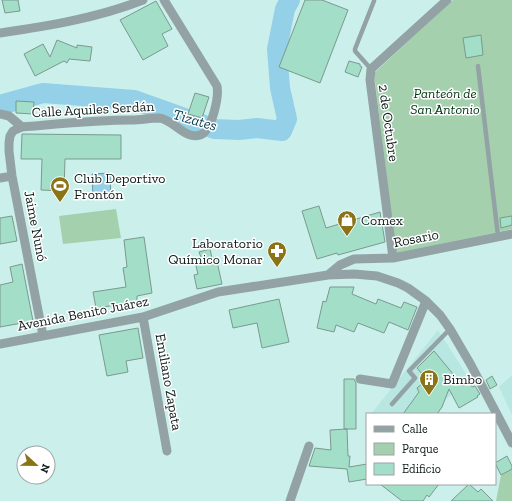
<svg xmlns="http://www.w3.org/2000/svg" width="512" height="501" font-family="'Zilla Slab',serif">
	<rect width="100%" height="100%" fill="#cbf0ec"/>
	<path fill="#b8e7e2" d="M438 330 470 380 445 400 442 407 437 414H371Z
		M512 375V415L499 387Z"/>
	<path fill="#a4d0ad" d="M453 0H512V229L396 253 374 73Z
		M116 209 121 238 63 244 59 216Z
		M512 469V501H496L501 475Z"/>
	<path fill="#95d0e9" stroke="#6c99aa" d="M110 173 111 199H93L92 174Z"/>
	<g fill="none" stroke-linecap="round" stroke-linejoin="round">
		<path stroke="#95d0e9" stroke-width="20" d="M0 105 43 93 134 100 215 129 239 130 257 128 282 131 287 119 280 88 277 49 285 9 290 0"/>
	</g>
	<path fill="#a2dec8" stroke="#7a9a8d" d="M2 0H18L20 11 5 13Z
		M305 0H322L348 10 320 83 279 67Z
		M156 1 172 29 162 34 168 46 143 60 120 20Z
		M481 35 483 55 466 58 463 38Z
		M57 40 77 48V45L92 47 90 61 69 59 67 63 64 61 35 76 24 54 43 44 50 57Z
		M349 61 360 64V66L362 67 358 77 345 72Z
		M195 93 209 97 202 118 188 114Z
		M16 101 34 102 33 114 16 113Z
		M22 134 121 135V159H65L64 191 41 190 42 159H21Z
		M319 206 326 228 380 212 385 242 338 255 337 253 317 259 302 211Z
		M12 216 17 241 0 244V218Z
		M512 216V225L501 228 500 218Z
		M144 237 152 293 137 296V302L96 308 93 292 126 287 123 268 127 267 124 240Z
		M210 249 212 258 216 257 222 284 197 289 194 275 198 274 195 262 202 260 199 252Z
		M22 264 33 321 0 327V285L13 282 10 267Z
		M330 287H354L352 294 376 304 378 299 401 308 404 302 417 307 408 330 389 322 384 333 358 323 354 332 336 325 334 332 317 328 323 301 326 302Z
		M279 299 289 342 262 348 257 323 233 328 229 310Z
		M138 328 143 358 126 361 128 372 107 376 99 335Z
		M434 351 463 386 469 381 472 387 475 386 480 394 477 396 478 397 459 408 449 389 442 407 437 414H403L419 392 417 388 427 380 417 368Z
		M492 376 497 385 490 389 486 380Z
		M344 379H354L356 383V429H344Z
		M347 429 348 456H350L349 467 367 464V479L349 482 347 469 309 466 315 448 331 450 330 430Z
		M507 456 512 466V469L501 475 495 463Z
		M380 484H439L429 497 427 495 423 501H402Z
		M469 484 478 492 481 489 493 501H451Z"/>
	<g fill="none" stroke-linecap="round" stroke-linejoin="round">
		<path stroke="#93a3a5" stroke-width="4.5" d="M478 66 498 236
			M371 69 355 51V49L374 1
			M392 404 415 378 409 371 450 329"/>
		<path stroke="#93a3a5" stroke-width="9" d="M0 33C48 26 97 18 143 0
			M0 114 9 116 22 127
			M0 178 12 176
			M393 258 370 80 371 69 447 0
			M328 275 340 265 354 259 393 258 512 234
			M143 317 167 451
			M43 336 12 176 9 151V143L10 136 13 131 22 127C59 124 95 120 132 120 141 120 150 118 159 118 173 119 185 140 200 135 212 131 219 97 217 86L164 0
			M0 344 143 317 218 292 328 275 354 274 377 276 398 283 408 288 426 301 440 315 450 329 471 365 512 443
			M360 379 392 384 426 301
			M290 501 309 446"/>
	</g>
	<defs>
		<g id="stadium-pin" transform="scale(1)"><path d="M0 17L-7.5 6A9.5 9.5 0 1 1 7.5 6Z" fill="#8b7418" stroke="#fff"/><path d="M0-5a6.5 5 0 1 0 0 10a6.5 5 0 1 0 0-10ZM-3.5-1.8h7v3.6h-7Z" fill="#fff"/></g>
		<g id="shop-pin" transform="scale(1)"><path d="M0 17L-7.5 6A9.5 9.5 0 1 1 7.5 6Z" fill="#8b7418" stroke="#fff"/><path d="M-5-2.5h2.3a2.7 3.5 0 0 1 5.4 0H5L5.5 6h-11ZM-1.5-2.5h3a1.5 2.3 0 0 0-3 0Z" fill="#fff"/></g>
		<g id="pharmacy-pin" transform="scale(1)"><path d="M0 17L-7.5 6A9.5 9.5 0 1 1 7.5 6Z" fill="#8b7418" stroke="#fff"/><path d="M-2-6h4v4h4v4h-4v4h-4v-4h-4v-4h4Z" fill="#fff"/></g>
		<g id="building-pin" transform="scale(1)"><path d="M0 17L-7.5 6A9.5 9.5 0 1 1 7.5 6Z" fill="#8b7418" stroke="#fff"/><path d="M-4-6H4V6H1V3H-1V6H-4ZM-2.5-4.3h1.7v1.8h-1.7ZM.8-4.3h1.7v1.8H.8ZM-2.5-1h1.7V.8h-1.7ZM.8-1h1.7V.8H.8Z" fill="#fff"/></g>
	</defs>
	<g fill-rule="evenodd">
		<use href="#stadium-pin" x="60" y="186"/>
		<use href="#shop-pin" x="347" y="220"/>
		<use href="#pharmacy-pin" x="277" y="251"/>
		<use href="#building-pin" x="429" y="379"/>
	</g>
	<g text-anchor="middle" stroke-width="3" stroke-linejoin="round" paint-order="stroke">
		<g font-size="14" font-style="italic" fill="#003413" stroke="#fff">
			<text x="445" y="98">Panteón de<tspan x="445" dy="16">San Antonio</tspan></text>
		</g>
		<g font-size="14" fill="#0c1a18" stroke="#fff">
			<text transform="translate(93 109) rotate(-3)" y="5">Calle Aquiles Serdán</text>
			<text transform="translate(389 123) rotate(82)" y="5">2 de Octubre</text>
			<text transform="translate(36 226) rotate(79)" y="5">Jaime Nunó</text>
			<text transform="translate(416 238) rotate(-11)" y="5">Rosario</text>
			<text transform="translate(83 313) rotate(-11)" y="5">Avenida Benito Juárez</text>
			<text transform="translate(169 382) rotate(80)" y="5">Emiliano Zapata</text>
		</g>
		<g font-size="14" fill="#0c1a18" stroke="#fff" text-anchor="start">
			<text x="74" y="183">Club Deportivo<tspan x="74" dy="16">Frontón</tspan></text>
			<text x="361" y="225">Comex</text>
			<text x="263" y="248" text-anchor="end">Laboratorio<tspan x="263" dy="16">Químico Monar</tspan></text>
			<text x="443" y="384">Bimbo</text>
		</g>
		<g font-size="15" font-style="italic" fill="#0f4153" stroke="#fff">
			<text transform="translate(195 120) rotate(16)" y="5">Tizates</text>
		</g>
	</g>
	<rect x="366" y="413" width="130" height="72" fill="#ffffff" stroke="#9ea3a3"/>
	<rect x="374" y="426" width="20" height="6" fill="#93a3a5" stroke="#9ea3a3"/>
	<text x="402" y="433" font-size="12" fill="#0c1a18">Calle</text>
	<rect x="374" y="443" width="20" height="12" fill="#a4d0ad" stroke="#9ea3a3"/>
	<text x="402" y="453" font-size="12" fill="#0c1a18">Parque</text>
	<rect x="374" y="463" width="20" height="12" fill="#a2dec8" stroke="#9ea3a3"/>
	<text x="402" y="473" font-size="12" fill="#0c1a18">Edificio</text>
	<g transform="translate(36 465) rotate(112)"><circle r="19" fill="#ffffff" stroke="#9ea3a3"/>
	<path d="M0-3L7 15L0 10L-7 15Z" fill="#8b7418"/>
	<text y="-6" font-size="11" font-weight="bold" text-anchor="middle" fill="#0c1a18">N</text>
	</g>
</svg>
